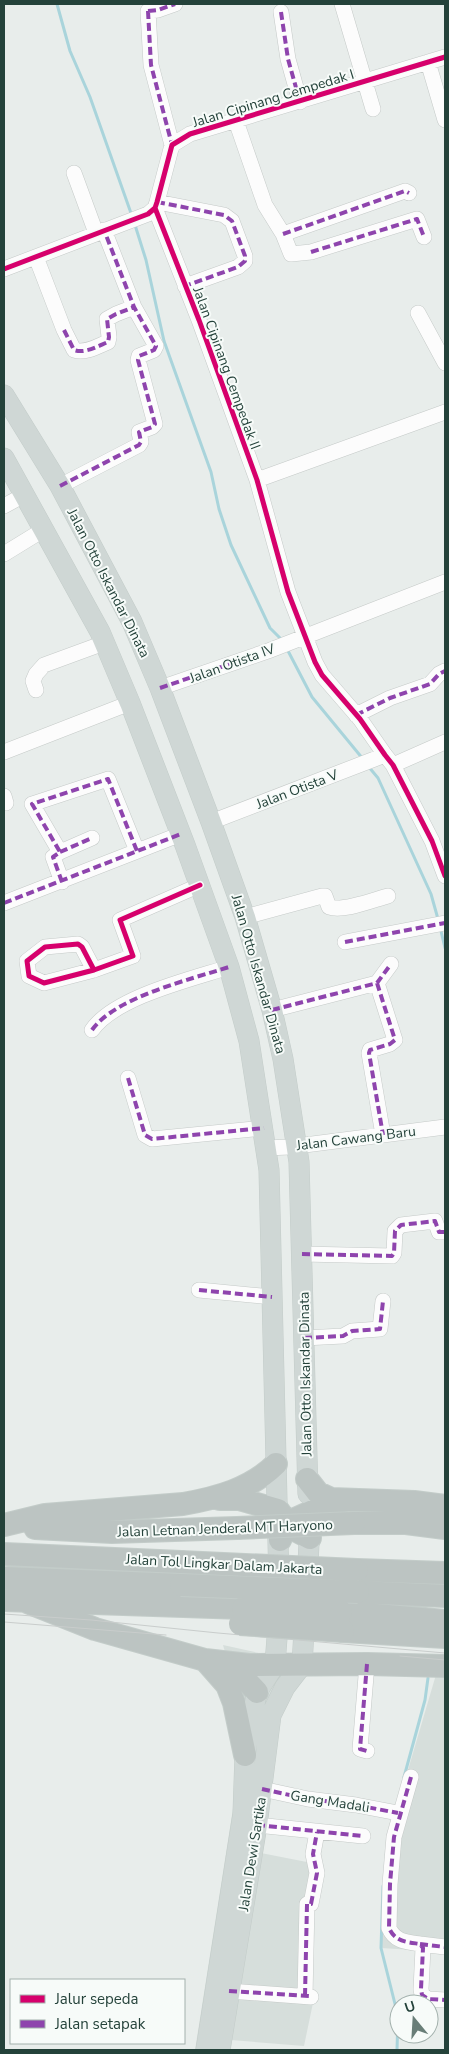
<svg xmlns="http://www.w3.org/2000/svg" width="449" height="2054" font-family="'Nunito Sans',sans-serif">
	<rect width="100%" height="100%" fill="#e8edeb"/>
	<path fill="#d6dedb" d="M223 1645 286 1659 261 1853 322 1865 303 1931 314 1998 304 2046 231 2040 229 2050H195L234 1802 238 1698Z
		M440 1661H445V1952L381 1948 396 1811Z"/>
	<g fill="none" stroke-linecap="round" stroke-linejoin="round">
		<path stroke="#a9d4db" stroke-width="3" d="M57 4 70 51 90 97 132 216
			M135 225 146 260 164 341 211 472 219 509 231 545 270 628 282 640
			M286 647 312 697 363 759
			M368 766 378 778 431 894 438 919
			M440 927 445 948
			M404 1777 425 1700 428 1678
			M383 1886 381 1948 398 2016 397 2050"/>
		<g stroke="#c5cac8" stroke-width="16">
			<path id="minor" d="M342 4 373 109
				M148 11 151 65 172 145
				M148 11 158 10 175 4
				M281 12 288 59 300 102
				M428 62 445 120
				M236 121 265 205 283 234 291 254 311 252 417 219 424 237
				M74 173 96 233
				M157 202 224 215 232 221 245 256V261L238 267 185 286
				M155 208 199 320 257 480 288 592 315 662 322 675 360 719 385 755 393 765 432 841 445 876
				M283 234 405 191 409 193
				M36 257 64 330 74 350C85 354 98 346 108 342L109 337 107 319 116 314 134 307
				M4 269 148 214 155 208 157 202 172 145 190 134 445 57
				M418 313 445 363
				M257 480 445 412
				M60 486 139 445 141 442 139 432 152 427 155 424 138 360 139 356 154 350 156 346 134 307 104 230
				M4 506 24 495
				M4 554 43 530
				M160 688 268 651 445 582
				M36 690 33 681 36 674 44 665 104 643
				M356 715 390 698 430 684 439 674 445 671
				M4 752 130 703
				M393 765 445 742
				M4 796 6 803
				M211 822 385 755
				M60 852 92 838
				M62 882 53 857 60 852 32 804 108 779 137 851
				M4 903 181 834
				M245 917 322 896H325L329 907C343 912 373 900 388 896
				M345 942 445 923
				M94 970 82 947 78 944 45 947 27 961 29 976 44 983 94 970 133 956 120 920 200 885
				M377 983 395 1040 390 1044 370 1050 369 1053 383 1135
				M272 1010 377 983 391 964
				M92 1030C115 997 192 979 229 967
				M128 1078 145 1135 152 1139 264 1128
				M266 1148 289 1147 445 1127
				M302 1254 392 1256 394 1253 395 1231 401 1225 435 1221 439 1232H445
				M199 1290 272 1297
				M304 1338 343 1336 352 1331 380 1329 383 1301
				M367 1664 360 1749 367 1751
				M411 1777 394 1837 390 1884 389 1928C395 1942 407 1942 420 1944L423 1948 421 1989 422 1995 428 1999 445 2000
				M262 1789 308 1799 356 1805 398 1813
				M257 1825 363 1836
				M420 1944 445 1947
				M229 1991 311 1997
				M305 1996 307 1904H311L317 1873 313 1854 317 1832"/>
		</g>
		<g stroke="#c3ccc9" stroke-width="21">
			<path id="major" d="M4 395 60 486 132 622 160 688 211 822 245 917 272 1010 283 1059 299 1162 308 1494
				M4 458 100 632 130 703 185 845 229 967 249 1041 269 1170 279 1583
				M307 1584 310 1523
				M206 2050 243 1814 245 1755 257 1692 275 1664 279 1612
				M220 2050 257 1825 271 1715 285 1687 302 1665 305 1613"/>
		</g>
		<g stroke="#c3ccc9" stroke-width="24">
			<path id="highway" d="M307 1479 318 1493 331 1499 414 1502 445 1506
				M220 1499H239L278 1510 291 1528 310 1538
				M354 1523H406L445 1528
				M4 1525 45 1515 183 1504C217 1498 251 1489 276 1464
				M35 1528 112 1532 237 1528
				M280 1540 287 1524 291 1521 326 1505 343 1501
				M4 1554 181 1562
				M357 1570 445 1573
				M4 1578 181 1585
				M358 1592 445 1596
				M4 1600 243 1608
				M25 1601 95 1629 205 1660 249 1665 367 1664 445 1666
				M341 1612 445 1621
				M343 1631 445 1637
				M205 1660 227 1685 234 1703 245 1755
				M230 1663 257 1692"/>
		</g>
		<use href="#minor" stroke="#fcfcfc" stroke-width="15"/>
		<use href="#major" stroke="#cfd7d5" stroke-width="20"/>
		<use href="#highway" stroke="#bcc4c2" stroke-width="22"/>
		<path stroke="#c9cdcc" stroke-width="1" d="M4 1614 91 1620 218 1633 445 1653
			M4 1622 166 1635
			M400 1656 445 1660"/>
		<g stroke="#c3ccc9" stroke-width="24" stroke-linecap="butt">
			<path id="highway-bridge" d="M237 1528 354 1523
				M181 1562 357 1570
				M181 1585 358 1592
				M243 1608 341 1612
				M240 1624 343 1631"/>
		</g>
		<use href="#highway-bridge" stroke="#bcc4c2" stroke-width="22"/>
		<path stroke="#8e44ad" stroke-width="4" stroke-dasharray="8 4" stroke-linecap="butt" d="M148 11 151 65 172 145
			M148 11 158 10 175 4
			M281 12 288 59 300 102
			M157 202 224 215 232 221 245 256V261L238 267 185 286
			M283 234 405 191 409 193
			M311 252 417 219 424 237
			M64 330 74 350C85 354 98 346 108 342L109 337 107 319 116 314 134 307
			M60 486 139 445 141 442 139 432 152 427 155 424 138 360 139 356 154 350 156 346 134 307 104 230
			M160 688 268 651
			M356 715 390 698 430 684 439 674 445 671
			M60 852 92 838
			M62 882 53 857 60 852 32 804 108 779 137 851
			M4 903 181 834
			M345 942 445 923
			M377 983 395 1040 390 1044 370 1050 369 1053 383 1135
			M272 1010 377 983 391 964
			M92 1030C115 997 192 979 229 967
			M128 1078 145 1135 152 1139 264 1128
			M302 1254 392 1256 394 1253 395 1231 401 1225 435 1221 439 1232H445
			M199 1290 272 1297
			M304 1338 343 1336 352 1331 380 1329 383 1301
			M367 1664 360 1749 367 1751
			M411 1777 394 1837 390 1884 389 1928C395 1942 407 1942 420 1944L423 1948 421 1989 422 1995 428 1999 445 2000
			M262 1789 308 1799 356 1805 398 1813
			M257 1825 363 1836
			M420 1944 445 1947
			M229 1991 309 1996
			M305 1996 307 1904H311L317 1873 313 1854 317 1832"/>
		<g stroke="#f7fbf9" stroke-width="8">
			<path id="cycleway" d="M155 208 199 320 257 480 288 592 315 662 322 675 360 719 385 755 393 765 432 841 445 876
				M4 269 148 214 155 208 157 202 172 145 190 134 445 57
				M94 970 82 947 78 944 45 947 27 961 29 976 44 983 94 970 133 956 120 920 200 885"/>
		</g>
		<use href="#cycleway" stroke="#d6006c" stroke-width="5"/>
	</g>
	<g text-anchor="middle" stroke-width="4" stroke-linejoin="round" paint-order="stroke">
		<g font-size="14" fill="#24423a" stroke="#f7fbf9">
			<text transform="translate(273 98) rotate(-17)" y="5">Jalan Cipinang Cempedak I</text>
			<text transform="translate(227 368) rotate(70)" y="5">Jalan Cipinang Cempedak II</text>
			<text transform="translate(109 583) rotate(63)" y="5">Jalan Otto Iskandar Dinata</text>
			<text transform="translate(232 663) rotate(-20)" y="5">Jalan Otista IV</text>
			<text transform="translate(297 789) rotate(-21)" y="5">Jalan Otista V</text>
			<text transform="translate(259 974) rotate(74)" y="5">Jalan Otto Iskandar Dinata</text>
			<text transform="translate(356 1138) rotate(-7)" y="5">Jalan Cawang Baru</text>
			<text transform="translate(305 1374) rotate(-91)" y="5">Jalan Otto Iskandar Dinata</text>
			<text transform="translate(225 1528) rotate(-2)" y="5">Jalan Letnan Jenderal MT Haryono</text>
			<text transform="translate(224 1564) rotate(3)" y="5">Jalan Tol Lingkar Dalam Jakarta</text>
			<text transform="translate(330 1801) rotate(9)" y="5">Gang Madali</text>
			<text transform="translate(252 1854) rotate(-81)" y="5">Jalan Dewi Sartika</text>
		</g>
	</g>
	<rect width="449" height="2054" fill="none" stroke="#24423a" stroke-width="10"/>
	<rect x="10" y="1979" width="175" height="65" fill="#f7fbf9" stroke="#a3b1ad"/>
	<rect x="20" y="1995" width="25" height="8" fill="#d6006c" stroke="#a3b1ad"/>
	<text x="55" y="2004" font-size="15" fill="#24423a">Jalur sepeda</text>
	<rect x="20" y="2020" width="25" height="8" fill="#8e44ad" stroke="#a3b1ad"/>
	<text x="55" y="2029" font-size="15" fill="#24423a">Jalan setapak</text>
	<g transform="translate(414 2019) rotate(342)"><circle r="24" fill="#f7fbf9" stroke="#a3b1ad"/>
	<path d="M0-4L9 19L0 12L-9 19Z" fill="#697e78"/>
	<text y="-8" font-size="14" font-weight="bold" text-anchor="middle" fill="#24423a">U</text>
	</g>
</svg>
